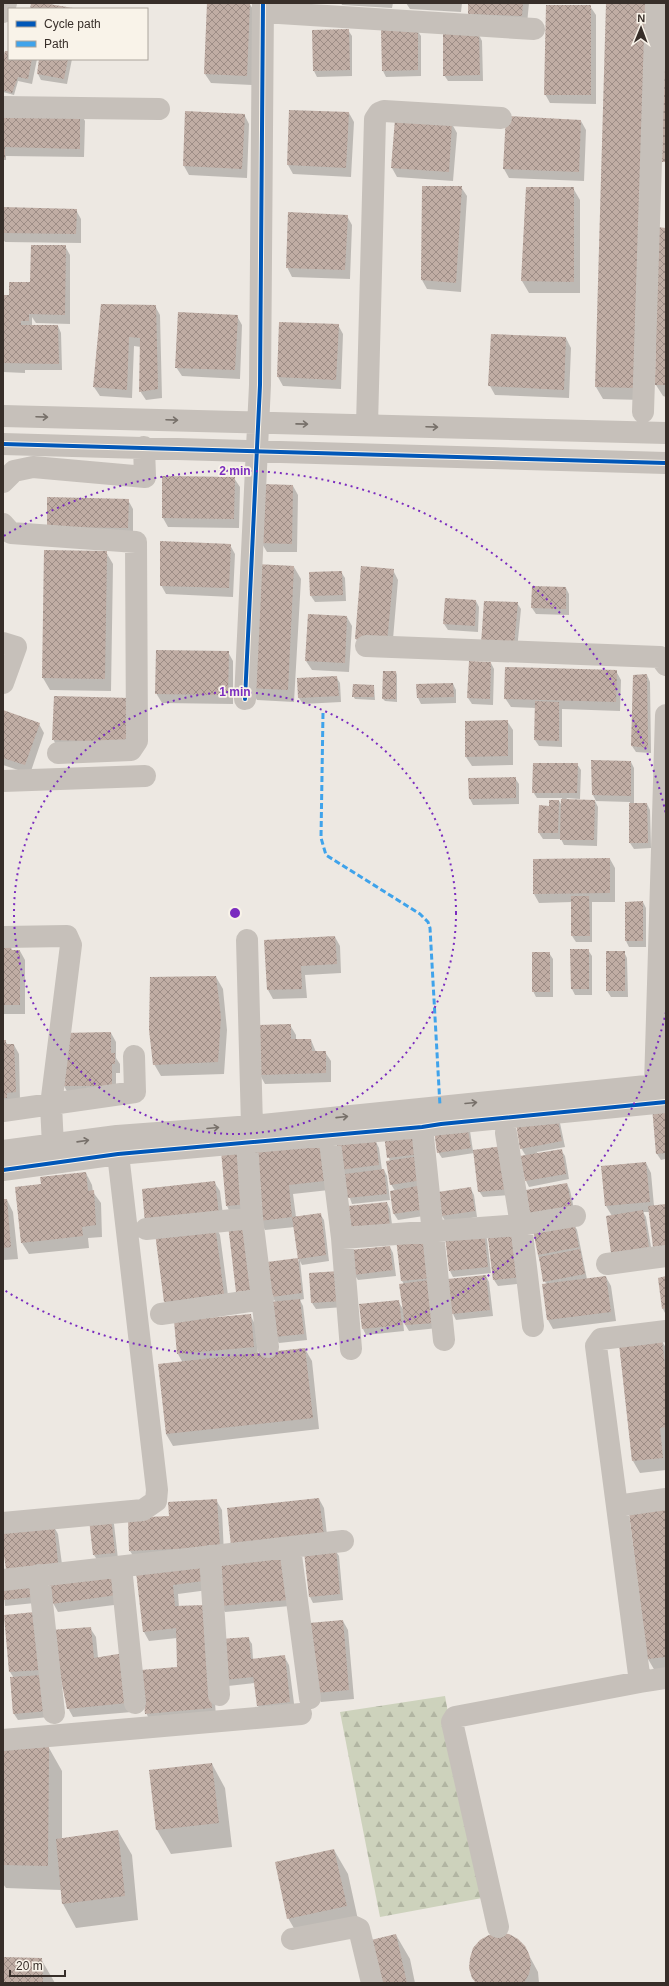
<svg xmlns="http://www.w3.org/2000/svg" width="669" height="1986" font-family="Arial,sans-serif">
	<defs>
		<pattern id="forest-firs" width="22" height="20" patternUnits="userSpaceOnUse"><rect width="22" height="20" fill="#cdd2bc"/><path d="M5 1l3.5 6h-7zM16 11l3.5 6h-7z" fill="#b1b5a2"/></pattern>
		<pattern id="building-cross-hatch" width="8" height="8" patternUnits="userSpaceOnUse"><rect width="8" height="8" fill="#c0ada4"/><path d="M0 0l8 8M0 8l8-8" fill="none" stroke="#9d8d86"/></pattern>
	</defs>
	<rect width="100%" height="100%" fill="#ede8e2"/>
	<path fill="url(#forest-firs)" d="M445 1696 482 1898 380 1917 340 1712Z"/>
	<path fill="#0003" d="M205 3H249L255 12 252 85 211 83 205 74 208 5Z
		M341 3H393L392 8 342 5Z
		M406 3H462L461 12 410 9Z
		M469 3H529L527 24 474 23Z
		M607 3 642 400 603 399 596 387Z
		M590 6 596 15V104L550 103 545 94Z
		M348 30 352 36V76L317 77 314 71Z
		M417 30 421 36V76L386 77 383 71Z
		M479 35 482 41 483 81H448L444 75Z
		M9 52V59H37L32 84 18 81 14 95 3 92V63Z
		M40 59H72L67 84 41 80 38 74Z
		M3 110 80 112 85 121 84 157 6 156V160H3Z
		M290 111 349 113 354 122 351 177 293 174 288 165Z
		M244 114 249 124 247 178 189 175 184 166Z
		M581 121 586 130 584 181 509 178 504 169Z
		M452 124 457 133 453 181 397 177 392 168Z
		M461 187 467 196 461 292 427 289 422 280Z
		M573 188 580 200V293H529L522 281Z
		M3 208 76 210 81 219V243L5 242 3 239Z
		M347 216 352 225 350 279 292 277 287 267Z
		M666 229V397L663 396 656 385Z
		M65 246 70 255V324L36 323 32 317V326H58L61 333 62 370H25V373L3 372V296H10L29 283Z
		M102 305 155 306 160 315 162 398 146 400 140 391 141 347 134 346 132 398 100 396 94 387Z
		M237 316 242 325 240 379 182 376 176 367Z
		M280 323 338 325 343 334 341 389 283 386 278 377Z
		M492 335 566 338 571 348 569 398 495 395 490 386Z
		M234 478 240 487 239 528 168 527 163 518Z
		M293 486 298 495 297 552H267L261 542Z
		M128 500 133 509V537L53 536Z
		M230 545 235 554 233 597 166 594 161 585Z
		M106 552 113 564 111 691 50 690 43 678Z
		M294 567 301 579 294 702 257 700 250 688Z
		M393 570 398 580 392 651 361 648 356 639Z
		M341 572 345 578 346 601 315 602 311 596Z
		M566 588 569 594V615L536 614 532 608Z
		M476 601 479 607 478 632 448 630 444 624Z
		M517 603 521 609 517 650 482 644Z
		M347 617 352 626 349 672 312 670 306 661Z
		M228 652 233 661V704L162 703 156 693Z
		M491 663 494 669 493 705 472 704 468 698Z
		M616 671 621 680 620 711 562 709V747L539 746 535 740 536 708 511 707 505 698Z
		M396 672 397 675V702L385 701 383 699Z
		M647 675 650 682 651 753 636 752 632 746Z
		M336 677 340 683 341 702 303 704 299 698 298 679Z
		M453 684 456 690V703L421 704 418 698Z
		M374 686 375 700 355 699 353 696Z
		M135 708 134 751 58 748 53 739Z
		M3 711 39 724 44 733 30 774 3 765Z
		M507 721 513 730V765L472 766 466 757Z
		M592 761 631 762 634 768V804H647L650 810 651 848 634 849 630 843V802L595 801 598 807 597 846 564 845 561 839H543L539 833 549 807 559 801 562 806V798H537L533 792 577 764 581 770 580 799 567 798 566 800 596 801 593 795Z
		M515 778 519 784V804L473 805 470 799 469 779Z
		M610 859 615 868V902H592V942H576L572 936V902L539 903 534 894Z
		M643 902 646 908V947H629L626 941V903Z
		M335 937 340 946 341 973 305 975 307 998 273 999 268 990 265 941Z
		M3 946H10L13 951H20L25 960V1014H3Z
		M588 950 592 956V995H575L572 989Z
		M624 952 627 958 628 997H611L607 991Z
		M549 953 553 959V997H536L533 991Z
		M216 977 223 989 227 1030 224 1074 161 1076 154 1064Z
		M290 1025 296 1035V1040H311L316 1052H325L331 1061V1082L265 1084 260 1075Z
		M111 1033 116 1042V1058L120 1064V1073H116V1095H69L64 1086Z
		M3 1041H5L8 1045H14L19 1054 20 1101 3 1107Z
		M666 1107V1166L665 1159 661 1160 657 1154Z
		M560 1123 565 1147 537 1152V1154L561 1150 565 1156 569 1179 529 1187 526 1181V1156L521 1148 517 1124Z
		M416 1131 430 1215 398 1220 394 1214 391 1191H395L391 1184 390 1162 385 1136Z
		M470 1131 473 1151 502 1147 511 1195 483 1197 479 1191 474 1153 442 1158 438 1152Z
		M376 1142 379 1148 382 1170H384L387 1176 390 1200 352 1204 340 1170Z
		M320 1145 329 1190 293 1194 296 1217 320 1214 324 1220 329 1261 302 1265 300 1261 304 1299 300 1300 303 1306 307 1340 279 1343 275 1337 276 1303 272 1296 297 1259 299 1263 295 1227 265 1230 260 1221Z
		M222 1152 251 1210 230 1212 227 1206Z
		M646 1163 651 1173 654 1206 666 1205 650 1212H643L646 1217 652 1253 615 1259 612 1216 606 1206 602 1167Z
		M86 1173 92 1185 93 1192 101 1203 102 1237 88 1238 89 1248 29 1254 22 1243 42 1185Z
		M214 1182 220 1191 224 1223 214 1224 220 1235 229 1303 170 1310 165 1301Z
		M567 1184 570 1190 575 1214 535 1221Z
		M471 1189 474 1195 477 1217 446 1222 442 1216 439 1193Z
		M3 1200H7L13 1212 18 1259 3 1260Z
		M387 1203 390 1209 393 1232 349 1207Z
		M574 1224 577 1230 587 1279 606 1277 611 1286 616 1321 553 1329 548 1320 546 1284 538 1255Z
		M483 1233 487 1239 491 1273 453 1277 450 1271Z
		M517 1235 526 1283 498 1286 494 1280Z
		M425 1236 438 1328 409 1331 403 1321 404 1331 366 1335 363 1329 398 1301 404 1311V1284L402 1281Z
		M390 1247 393 1253 396 1276 358 1280 354 1274Z
		M310 1274 344 1307 316 1309 312 1303Z
		M486 1276 489 1282 493 1316 456 1320 453 1314 449 1280Z
		M666 1277V1315L663 1309Z
		M250 1315 255 1324 258 1354 305 1349 312 1361 319 1429 173 1446 166 1434 183 1363 178 1354Z
		M662 1341 666 1348V1470L640 1473 633 1461 620 1345Z
		M319 1499 324 1508 328 1544 232 1546Z
		M216 1500 222 1510 224 1555 134 1557 130 1551 170 1517Z
		M666 1509V1669L655 1671 648 1659 630 1514Z
		M110 1518 114 1524 118 1559 98 1561 94 1555Z
		M53 1525 58 1534 63 1572 3 1543Z
		M335 1550 339 1556 343 1600 313 1603 310 1597 305 1553Z
		M283 1557 290 1606 225 1612 221 1606Z
		M114 1573 122 1604 58 1612 53 1603Z
		M137 1573 206 1575 208 1590 178 1594 179 1607 209 1615 216 1717 151 1722 146 1713 178 1667 177 1638 149 1641 144 1632Z
		M30 1581 35 1603 5 1606 3 1583Z
		M34 1613 49 1717 18 1720 14 1714V1678L10 1672 6 1616Z
		M343 1621 348 1630 354 1699 321 1702 316 1692Z
		M90 1628 96 1637 98 1658 132 1712 73 1717 68 1708Z
		M248 1638 252 1644 253 1659 284 1656 289 1665 295 1711 263 1715 258 1706 255 1683 228 1686 225 1680Z
		M49 1748 62 1771V1839L118 1831 132 1855 138 1920 76 1928 63 1904 61 1890 6 1888 3 1884V1749Z
		M212 1764 225 1788 232 1847 171 1854 157 1830 150 1771Z
		M334 1850 348 1874 360 1929 302 1942 288 1918Z
		M396 1935 410 1959 415 1983H379Z
		M524 1946 538 1972 539 1983H476Z
		M3 1958 41 1959 55 1983H3Z"/>
	<path fill="url(#building-cross-hatch)" d="M31 3H43L79 9H30Z
		M207 3H250L247 76 204 74Z
		M468 3H523L522 16 468 14Z
		M606 3H647L635 388 595 387Z
		M546 5H591V95H544Z
		M665 15H666V162H662Z
		M349 29 350 70 313 71 312 30Z
		M418 29V70L382 71 381 30Z
		M443 34H479L480 75 443 76Z
		M5 51H9V59H32L28 79 18 77 12 93 3 90V59Z
		M39 59H68L64 79 37 74Z
		M3 109 80 111V149L5 147V158H3Z
		M289 110 349 112 346 168 287 165Z
		M185 111 245 114 242 169 183 166Z
		M506 116 581 120 579 172 503 169Z
		M395 119 452 123 449 172 391 168Z
		M422 186H462L456 283 421 280Z
		M526 187H574V282L521 281Z
		M3 207 77 209 76 234 3 233Z
		M288 212 348 215 345 270 286 268Z
		M657 227 666 228V385H655Z
		M31 245H66L65 315 29 314V321H21V325H58L59 364 3 363V295H9V282H30Z
		M101 304 156 305 158 389 139 392 140 338 129 337 127 390 93 387Z
		M178 312 238 315 235 370 175 368Z
		M279 322 339 324 336 380 277 377Z
		M491 334 566 337 564 390 488 386Z
		M162 476 235 477 234 519 162 518Z
		M262 484 293 485 292 544 260 543Z
		M47 497 129 499 128 528 47 527Z
		M160 541 231 544 229 588 160 586Z
		M44 550 107 551 105 679 42 678Z
		M256 564 294 566 288 690 249 688Z
		M361 566 394 569 387 642 355 639Z
		M342 571 343 595 310 596 309 572Z
		M532 586 566 587V609L531 608Z
		M445 598 476 600 475 626 443 624Z
		M484 601 518 602 514 645 481 644Z
		M308 614 347 616 345 663 305 661Z
		M156 650 229 651 228 695 155 694Z
		M469 661 491 662 490 699 467 698Z
		M505 667 617 670 616 702 504 699Z
		M383 671H396V699H382Z
		M647 674 648 748 631 746 633 675Z
		M337 676 339 696 298 698 297 678Z
		M453 683 454 697 417 698 416 684Z
		M353 684 374 685V697H352Z
		M54 696 131 698 129 742 52 740Z
		M535 701 559 702V741L534 740Z
		M3 710 40 723 25 765 3 758Z
		M508 720V756L465 757V721Z
		M591 760 631 761V796L592 795Z
		M533 763H578L577 793H532Z
		M516 777V798L469 799 468 778Z
		M561 799 595 800 594 840H560Z
		M549 800H559L558 833H538L539 805 549 806Z
		M629 803H647L648 843H629Z
		M610 858V893L533 894V859Z
		M571 896H589L590 936H571Z
		M643 901V941H625V902Z
		M335 936 337 964 301 966 302 989 267 990 264 940Z
		M3 945H11V950H20V1005H3Z
		M570 949H589V989H571Z
		M606 951H625V991H606Z
		M532 952H550V992H532Z
		M216 976 221 1017 218 1062 153 1065 149 1030 150 977Z
		M291 1024V1039H311L312 1051H326V1073L259 1075 258 1025Z
		M111 1032V1053H115V1064H112V1086H63L62 1033Z
		M3 1040H6V1044H14L16 1092 7 1093V1098H3Z
		M666 1106V1153L656 1154 652 1107Z
		M557 1116 562 1141 520 1149 516 1123Z
		M467 1124 471 1148 437 1153 434 1129Z
		M417 1130 421 1154 387 1158 384 1135Z
		M376 1141 379 1165 339 1170 337 1145Z
		M320 1144 324 1181 289 1185 292 1217 259 1221 251 1151Z
		M503 1146 509 1189 478 1192 473 1150Z
		M244 1149 249 1204 226 1206 221 1151Z
		M562 1149 566 1174 525 1181 520 1156Z
		M420 1156 423 1180 390 1185 386 1161Z
		M646 1162 650 1202 605 1206 601 1166Z
		M384 1169 387 1194 347 1198 345 1174Z
		M86 1172 88 1191 94 1190 96 1225 82 1227 83 1236 21 1243 15 1187 41 1184 40 1177Z
		M215 1181 219 1214 145 1223 142 1189Z
		M567 1183 572 1208 530 1215 526 1190Z
		M423 1185 427 1209 393 1214 390 1191Z
		M471 1187 475 1211 441 1216 438 1192Z
		M3 1199H7L11 1247 3 1248Z
		M387 1202 390 1226 351 1231 348 1206Z
		M666 1204V1246L653 1247 648 1206Z
		M643 1210 649 1247 611 1253 606 1216Z
		M321 1213 326 1255 298 1259 292 1217Z
		M247 1222 255 1290 236 1292 228 1225Z
		M574 1223 579 1247 538 1255 533 1230Z
		M215 1225 224 1294 164 1302 155 1233Z
		M484 1232 488 1267 449 1271 445 1236Z
		M518 1234 523 1277 493 1280 488 1238Z
		M426 1235 432 1278 401 1281 396 1239Z
		M390 1246 393 1270 353 1275 350 1250Z
		M580 1249 585 1274 543 1282 539 1257Z
		M298 1258 302 1293 271 1297 267 1262Z
		M339 1271 342 1301 311 1303 309 1273Z
		M486 1275 490 1310 452 1314 448 1279Z
		M606 1276 611 1312 547 1320 542 1284Z
		M666 1276V1308L662 1309 658 1278Z
		M429 1280 435 1323 405 1325 399 1284Z
		M300 1299 304 1334 274 1337 270 1302Z
		M399 1300 402 1325 362 1329 359 1304Z
		M251 1314 254 1347 177 1354 174 1321Z
		M662 1340 666 1374V1427L660 1428 663 1458 632 1461 619 1344Z
		M305 1348 313 1418 166 1434 158 1364Z
		M319 1498 324 1536 231 1546 227 1508Z
		M217 1499 220 1547 129 1551 128 1518 169 1516 168 1502Z
		M666 1508V1657L647 1659 629 1513Z
		M111 1517 115 1553 93 1555 89 1519Z
		M54 1524 58 1563 6 1569 3 1549V1529Z
		M336 1549 340 1594 309 1597 304 1552Z
		M283 1556 288 1600 220 1606 217 1562Z
		M201 1565 203 1581 173 1585 175 1606 204 1605 212 1708 145 1714 141 1670 177 1667 176 1628 143 1632 136 1572Z
		M115 1572 117 1595 52 1604 49 1581Z
		M31 1580 32 1597 3 1600V1582Z
		M35 1612 42 1670 9 1672 4 1615Z
		M343 1620 349 1690 315 1693 309 1623Z
		M91 1627 94 1658 124 1653 127 1703 67 1709 51 1630Z
		M249 1637 251 1659 285 1655 290 1702 257 1706 252 1668 253 1677 224 1680 220 1639Z
		M42 1675 47 1711 13 1714 10 1677Z
		M49 1747 48 1866 3 1865V1748Z
		M212 1763 219 1823 156 1830 149 1770Z
		M118 1830 125 1896 62 1904 56 1839Z
		M334 1849 347 1906 287 1919 275 1862Z
		M499 1933 509 1934 518 1939 525 1946 529 1954 531 1964 529 1974 524 1983H476L472 1978 469 1968 470 1958 473 1948 480 1940 489 1935Z
		M396 1934 407 1983H378L371 1940Z
		M3 1957 42 1958 43 1983H3Z"/>
	<g fill="none" stroke-linecap="round" stroke-linejoin="round">
		<path stroke="#c6c0ba" stroke-width="22" d="M3 12 6 3
			M263 12 534 29
			M3 107 159 109
			M643 412 656 3
			M3 416 666 433
			M367 425 375 119 379 113 384 111 501 118
			M3 444 666 463
			M3 482 14 471 33 467 145 477 144 447
			M3 524 11 533 136 542 137 741 131 750 58 753
			M3 643 16 647 3 683
			M366 646 660 657 666 665
			M245 699 260 385 263 3
			M3 781 145 776
			M3 937 67 936 71 945 51 1105 53 1146
			M247 940 252 1126
			M655 1085 666 715
			M3 1111 135 1092 134 1056
			M422 1127 444 1340
			M506 1133 521 1225 533 1326
			M329 1134 342 1238 351 1349
			M247 1143 252 1218 268 1347
			M3 1151 117 1136 252 1126 666 1084
			M3 1170 118 1154 422 1127 441 1124 666 1102
			M146 1229 252 1218
			M342 1238 521 1225 575 1216
			M607 1264 666 1256
			M161 1314 263 1299
			M617 1506 666 1499
			M3 1523 143 1510 156 1501 157 1490 118 1154
			M290 1548 310 1698
			M210 1556 219 1695
			M121 1567 135 1703
			M39 1575 54 1713
			M3 1580 343 1541
			M640 1682 666 1678
			M3 1740 301 1714
			M498 1927 452 1722 455 1717 640 1682 596 1346 601 1339 666 1331
			M292 1939 355 1927 359 1929 372 1983"/>
		<path stroke="#3fa3eb" stroke-width="3" stroke-dasharray="6 3" stroke-linecap="butt" d="M323 713 321 838 326 855 420 914 428 922 430 928 440 1106"/>
		<g stroke="#f9f3e9" stroke-width="6">
			<path id="cycleway" d="M3 444 666 463
				M245 699 260 385 263 3
				M3 1170 118 1154 422 1127 441 1124 666 1102"/>
		</g>
		<use href="#cycleway" stroke="#0057b8" stroke-width="4"/>
	</g>
	<defs><path id="oneway-shaft" d="M-6 0H5M1.5-3L5.5 0L1.5 3" fill="none" stroke-width="1.6" stroke-linecap="round" stroke-linejoin="round"/></defs>
	<g stroke="#77706a">
		<use href="#oneway-shaft" transform="translate(42 417) rotate(2)"/>
		<use href="#oneway-shaft" transform="translate(172 420) rotate(2)"/>
		<use href="#oneway-shaft" transform="translate(302 424) rotate(1)"/>
		<use href="#oneway-shaft" transform="translate(432 427) rotate(2)"/>
		<use href="#oneway-shaft" transform="translate(471 1103) rotate(-5)"/>
		<use href="#oneway-shaft" transform="translate(342 1117) rotate(-6)"/>
		<use href="#oneway-shaft" transform="translate(213 1128) rotate(-5)"/>
		<use href="#oneway-shaft" transform="translate(83 1141) rotate(-8)"/>
	</g>
	<g fill="none" stroke="#7b2cbf" stroke-width="2" stroke-dasharray="2 4">
		<circle cx="235" cy="913" r="221"/>
		<path d="M666 1012A442 442 0 0 1 4 1290M4 536A442 442 0 0 1 666 814"/>
	</g>
	<circle cx="235" cy="913" r="6" fill="#7b2cbf" stroke="#f9f3e9" stroke-width="2"/>
	<g font-size="12" text-anchor="middle" font-weight="bold" fill="#7b2cbf" stroke="#f9f3e9" stroke-width="3.5" stroke-linejoin="round" paint-order="stroke">
		<text x="235" y="475">2 min</text>
		<text x="235" y="696">1 min</text>
	</g>
	<rect width="669" height="1986" fill="none" stroke="#372e29" stroke-width="8"/>
	<rect x="8" y="8" width="140" height="52" fill="#f9f3e9" stroke="#aba49c"/>
	<rect x="16" y="21" width="20" height="6" fill="#0057b8" stroke="#aba49c"/>
	<text x="44" y="28" font-size="12" fill="#372e29">Cycle path</text>
	<rect x="16" y="41" width="20" height="6" fill="#3fa3eb" stroke="#aba49c"/>
	<text x="44" y="48" font-size="12" fill="#372e29">Path</text>
	<g transform="translate(641 28) rotate(1)" stroke="#f9f3e9" stroke-width="3" paint-order="stroke">
	<path d="M0-3L7 15L0 10L-7 15Z" fill="#372e29"/>
	<text y="-6" font-size="11" font-weight="bold" text-anchor="middle" fill="#372e29">N</text>
	</g>
	<path d="M10 1970v6h55v-6" fill="none" stroke="#372e29" stroke-width="2"/>
	<text x="16" y="1970" font-size="12" fill="#372e29" stroke="#f9f3e9" stroke-width="3" paint-order="stroke">20 m</text>
</svg>
